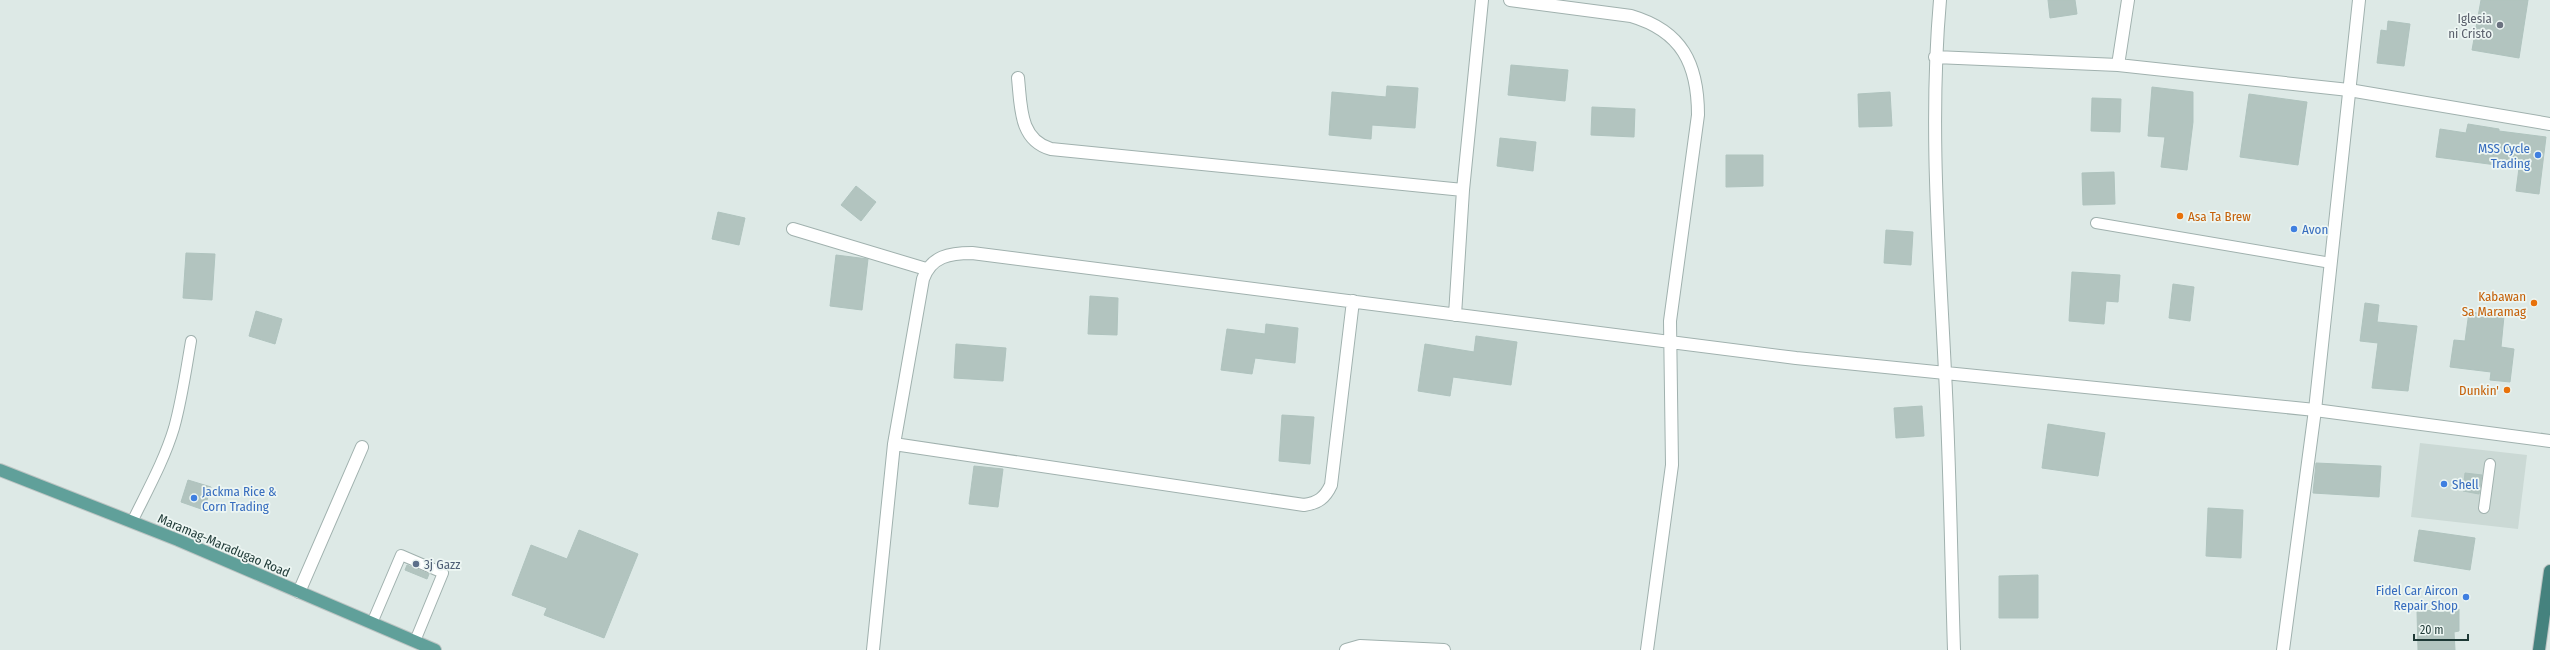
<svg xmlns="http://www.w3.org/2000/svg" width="2550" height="650" font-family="'Fira Sans Condensed',sans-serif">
	<rect width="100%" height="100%" fill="#dde9e6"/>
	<path fill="#cbd9d5" d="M2420 443 2527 455 2518 529 2411 517Z"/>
	<path fill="#b2c4bf" stroke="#afc3be" d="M2048 0H2075L2077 14 2050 18Z
		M2481 0H2528L2519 58 2472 50Z
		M2388 21 2410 24 2404 66 2377 63 2381 30 2387 31Z
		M1511 65 1568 70 1565 101 1508 95Z
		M1387 86 1418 88 1415 128 1372 125 1371 139 1329 135 1332 92 1386 97Z
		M2152 87 2193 92V122L2187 170 2161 167 2165 137 2148 136Z
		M1890 92 1892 126 1859 127 1858 94Z
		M2249 94 2307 102 2298 165 2240 157Z
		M2092 98 2121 99 2120 132 2091 131Z
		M1592 107 1635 109 1634 137 1591 135Z
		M2468 124 2499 129V131L2546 137 2539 194 2516 191 2519 168 2436 157 2440 129 2466 133Z
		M1500 138 1536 142 1533 171 1497 166Z
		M1726 155H1763V186L1726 187Z
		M2114 172 2115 204 2083 205 2082 173Z
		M856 186 876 202 861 221 841 205Z
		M718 212 745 218 739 245 712 239Z
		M1886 230 1913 232 1911 265 1884 263Z
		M186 253 215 254 212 300 183 298Z
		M836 255 868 259 862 310 830 306Z
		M2072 272 2120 275 2118 302 2106 301 2104 324 2069 321Z
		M2173 284 2194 287 2190 321 2169 318Z
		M1090 296 1118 298 1117 335 1088 334Z
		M2365 303 2379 305 2377 322 2417 326 2408 391 2372 388 2378 343 2360 341Z
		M256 311 282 319 275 344 249 336Z
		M2469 312 2504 316 2501 347 2514 349 2510 382 2490 380 2491 372 2450 367 2454 340 2465 341Z
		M1266 324 1298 328 1295 363 1255 358 1252 374 1221 370 1227 329 1265 334Z
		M1476 336 1517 342 1511 385 1453 377 1450 396 1418 391 1425 344 1474 352Z
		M956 344 1006 348 1003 381 954 378Z
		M1922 406 1924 436 1896 438 1894 408Z
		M1282 415 1314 417 1310 464 1279 461Z
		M2048 424 2105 433 2098 476 2042 468Z
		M2316 463 2381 466 2379 497 2313 493Z
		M974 466 1003 469 998 507 969 504Z
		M2465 473 2482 475 2479 494 2463 491Z
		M188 480 211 487 204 510 181 502Z
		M2208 508 2243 510 2241 558 2206 556Z
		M579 530 638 554 604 638 544 615 547 608 512 595 531 545 567 559Z
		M2419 530 2475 538 2470 570 2414 561Z
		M407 565 429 574 427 579 405 570Z
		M2038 575V618H1999V576Z
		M2459 609V631L2454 632 2455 650H2418L2417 611Z"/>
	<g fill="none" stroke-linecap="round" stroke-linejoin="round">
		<g stroke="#a0b1ae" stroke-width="12">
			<path id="service" d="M2096 223 2331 263
				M2484 508 2490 464
				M132 522C147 491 164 461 174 428 182 399 186 370 191 341
				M372 623 401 555 443 573 415 641"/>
		</g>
		<g stroke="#a0b1ae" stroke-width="14">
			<path id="minor" d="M1510 0 1631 16C1682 31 1698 64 1698 115L1670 321 1672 465 1647 650
				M1940 0C1929 124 1939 248 1945 372 1950 465 1951 557 1954 650
				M1935 57 2118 65 2349 90 2550 124
				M2118 65 2128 0
				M1018 78C1021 106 1019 140 1051 149L1463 190
				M793 229 926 269
				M1455 315 1463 190 1482 0
				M894 444 1304 505C1318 503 1325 498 1331 485L1353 301
				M299 592 362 447
				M873 650 894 444 923 279C931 256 950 253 972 253L1796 358 2315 410 2550 441
				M1346 650 1360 646 1444 650"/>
		</g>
		<g stroke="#a0b1ae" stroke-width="14">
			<path id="tertiary" d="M2283 650 2315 410 2359 0"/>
		</g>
		<g stroke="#bcc4c3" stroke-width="14">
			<path id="primary" d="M0 470 178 540 435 650"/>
		</g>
		<g stroke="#bcc4c3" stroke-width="14">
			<path id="trunk" d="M2539 650 2550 571"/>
		</g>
		<use href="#service" stroke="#fff" stroke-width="10"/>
		<use href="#minor" stroke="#fff" stroke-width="12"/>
		<use href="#tertiary" stroke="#fff" stroke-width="12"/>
		<use href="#primary" stroke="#60a09a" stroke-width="12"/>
		<use href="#trunk" stroke="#45827e" stroke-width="12"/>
	</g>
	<circle fill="#6b7280" stroke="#edf6f3" stroke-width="1.5" cx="2500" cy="25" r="4"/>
	<g fill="#3f7fe0" stroke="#edf6f3" stroke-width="1.5">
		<circle cx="2538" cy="155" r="4"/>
		<circle cx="2294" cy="229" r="4"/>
		<circle cx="2444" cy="484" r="4"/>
		<circle cx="194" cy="498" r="4"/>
		<circle cx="2466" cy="597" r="4"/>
	</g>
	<g fill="#e8710a" stroke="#edf6f3" stroke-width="1.5">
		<circle cx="2180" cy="216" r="4"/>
		<circle cx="2534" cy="303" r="4"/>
		<circle cx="2507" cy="390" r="4"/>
	</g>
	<circle fill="#5c6f8a" stroke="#edf6f3" stroke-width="1.5" cx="416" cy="564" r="4"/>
	<g text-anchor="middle" stroke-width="3.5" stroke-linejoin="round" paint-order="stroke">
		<g font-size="13" fill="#5b616d" stroke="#edf6f3" text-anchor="end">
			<text x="2492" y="23">Iglesia<tspan x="2492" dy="15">ni Cristo</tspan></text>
		</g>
		<g font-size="13" fill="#366cbe" stroke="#edf6f3" text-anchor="start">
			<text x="2530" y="153" text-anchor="end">MSS Cycle<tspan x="2530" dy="15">Trading</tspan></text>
			<text x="2302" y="234">Avon</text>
			<text x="2452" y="489">Shell</text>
			<text x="202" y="496">Jackma Rice &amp;<tspan x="202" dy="15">Corn Trading</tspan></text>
			<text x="2458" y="595" text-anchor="end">Fidel Car Aircon<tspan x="2458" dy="15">Repair Shop</tspan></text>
		</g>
		<g font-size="13" fill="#c56008" stroke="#edf6f3" text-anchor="end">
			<text x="2188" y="221" text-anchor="start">Asa Ta Brew</text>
			<text x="2526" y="301">Kabawan<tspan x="2526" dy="15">Sa Maramag</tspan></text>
			<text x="2499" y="395">Dunkin'</text>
		</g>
		<g font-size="13" fill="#1e3936" stroke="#edf6f3">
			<text transform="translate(224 545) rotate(23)" y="5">Maramag-Maradugao Road</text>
		</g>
		<g font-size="13" fill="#4e5e75" stroke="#edf6f3" text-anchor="start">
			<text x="424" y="569">3j Gazz</text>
		</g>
	</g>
	<path d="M2414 634v6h54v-6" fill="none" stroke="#1e3936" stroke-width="2"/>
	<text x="2420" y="634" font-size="12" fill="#1e3936" stroke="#edf6f3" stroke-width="3" paint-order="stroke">20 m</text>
</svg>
